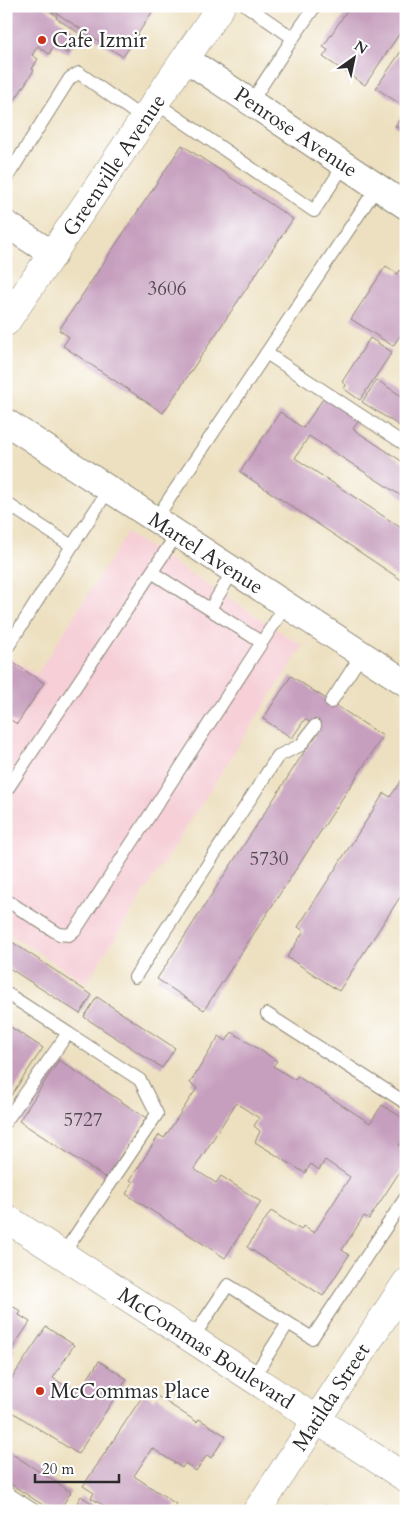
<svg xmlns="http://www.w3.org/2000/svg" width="412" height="1517" font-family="Cardo,serif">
	<rect width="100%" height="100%" fill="#fff"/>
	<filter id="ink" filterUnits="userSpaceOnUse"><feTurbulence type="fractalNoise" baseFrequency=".02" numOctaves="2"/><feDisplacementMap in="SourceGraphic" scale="10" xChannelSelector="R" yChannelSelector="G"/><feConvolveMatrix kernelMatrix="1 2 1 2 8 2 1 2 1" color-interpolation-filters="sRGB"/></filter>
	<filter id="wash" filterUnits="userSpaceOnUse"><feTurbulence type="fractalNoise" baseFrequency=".0096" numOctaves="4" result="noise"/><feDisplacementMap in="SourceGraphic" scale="20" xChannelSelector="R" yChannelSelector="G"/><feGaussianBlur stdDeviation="1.12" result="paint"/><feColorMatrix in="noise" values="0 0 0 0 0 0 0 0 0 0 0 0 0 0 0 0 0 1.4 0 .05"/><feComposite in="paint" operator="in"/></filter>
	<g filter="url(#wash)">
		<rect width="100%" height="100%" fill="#ede0c0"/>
		<path fill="#f6cfd7" d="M6 254 16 260 6 274Z
			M127 533 303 646 86 983 6 932V655L37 674Z"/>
		<g id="blocks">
			<path fill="#c69fbe" d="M6 6H43L57 16 56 18 80 34 68 54 54 45 49 54 38 46 32 55 38 59 32 69 34 70 6 114Z
				M46 6H156L123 57Z
				M350 6H406V24L365 85 323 57 328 50 323 47Z
				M406 44V108L376 88Z
				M406 110V133L395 126Z
				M182 145 293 219 163 413 63 346 69 337 59 330Z
				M386 266 398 274 400 270 406 274V327L393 346 351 319Z
				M370 338 392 352 360 400 344 389 346 385 342 382Z
				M377 380 406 399V430L362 402Z
				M325 396 359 420 353 429 406 464V499L309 436 295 458 406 531V583L240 472 280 412 303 428Z
				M6 658 44 683 17 724 6 717Z
				M291 676 383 736 204 1010 157 979 319 729 305 719 292 738 263 719Z
				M403 778 406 780V888L339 991 287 957 304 931 298 927 384 793 390 797Z
				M6 938 92 995 80 1014 6 966Z
				M97 997 175 1048 162 1068 84 1017Z
				M6 1024 43 1048 6 1103Z
				M232 1032 277 1061 273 1066 295 1080 297 1076 370 1123 382 1105 406 1120V1134L399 1145 406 1149V1162L369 1219 364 1216 342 1250 349 1255 323 1296 247 1247 271 1211 301 1230 303 1226 314 1233 350 1177 325 1160 319 1170 311 1164 305 1173 255 1142 260 1131 254 1126 259 1118 236 1103 194 1169 216 1183 221 1176 261 1202 225 1258 126 1194 133 1182 130 1180 159 1135 164 1138 197 1088 190 1083 219 1036 226 1041Z
				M59 1060 146 1118 106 1178 19 1121Z
				M6 1303 21 1311 19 1315 30 1322 12 1349 15 1351 6 1364Z
				M46 1327 74 1345 53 1378 78 1394 99 1361 127 1379 78 1454 6 1408V1387Z
				M144 1394 154 1400 157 1396 197 1422 199 1419 226 1436 211 1458 207 1455 196 1471 185 1463 182 1468 152 1448 134 1476 176 1504 172 1511H104L106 1507 91 1498 94 1493 83 1486Z
				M6 1450 71 1492 59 1511H52L6 1481Z
				M81 1496 103 1511H72Z
				M326 1505 335 1511H323Z"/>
		</g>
	</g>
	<g filter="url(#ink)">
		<use href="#blocks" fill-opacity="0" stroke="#8c8676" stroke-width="1"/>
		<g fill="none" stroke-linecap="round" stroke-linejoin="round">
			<g stroke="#8c8676" stroke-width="14">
				<path id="lane" d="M247 6 293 38 315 6
					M251 102 293 38
					M156 103 314 211 344 165
					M6 179 70 78 79 73 145 120
					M266 353 406 445
					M6 503 72 546 9 645
					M155 520 377 187
					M72 546 109 489
					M153 573 261 642
					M210 609 233 571
					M331 702 362 654
					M6 791 177 534
					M6 900 59 934 69 935 76 929 286 605
					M135 977 278 756 301 745 315 726
					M6 993 68 1033
					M267 1014 406 1103
					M6 1121 68 1033 140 1080 157 1114 63 1254
					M192 1339 228 1285 312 1338 406 1197
					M253 1378 288 1323
					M6 1492 35 1511"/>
			</g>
			<g stroke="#8c8676" stroke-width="28">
				<path id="street" d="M186 59 406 206
					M6 224 54 255
					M6 422 406 683"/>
			</g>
			<g stroke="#8c8676" stroke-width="29">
				<path id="secondary" d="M6 322 221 6
					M6 1218 406 1478
					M257 1511 406 1283"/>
			</g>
			<use href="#lane" stroke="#fff" stroke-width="12"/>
			<use href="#street" stroke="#fff" stroke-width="26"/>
			<use href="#secondary" stroke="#fff" stroke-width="28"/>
		</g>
	</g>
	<g fill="#c8321e" stroke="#fff" stroke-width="2">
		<circle cx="42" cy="40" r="5"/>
		<circle cx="40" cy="1391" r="5"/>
	</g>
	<g text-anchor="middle" stroke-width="4.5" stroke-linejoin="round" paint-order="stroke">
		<g font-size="19" fill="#524850">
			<text x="167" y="295">3606</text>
			<text x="269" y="865">5730</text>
			<text x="83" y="1126">5727</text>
		</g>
		<g font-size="21" fill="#2b2b2b" stroke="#fff" text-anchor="start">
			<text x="52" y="47">Cafe Izmir</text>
			<text x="50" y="1398">McCommas Place</text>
		</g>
		<g font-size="21" fill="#2b2b2b" stroke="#fff">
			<text transform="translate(296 132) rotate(34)" y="7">Penrose Avenue</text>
			<text transform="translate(114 165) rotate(-56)" y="7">Greenville Avenue</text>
			<text transform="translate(206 553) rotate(33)" y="7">Martel Avenue</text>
			<text transform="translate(206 1348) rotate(33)" y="7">McCommas Boulevard</text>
			<text transform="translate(331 1397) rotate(-57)" y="7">Matilda Street</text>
		</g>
	</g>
	<rect width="412" height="1517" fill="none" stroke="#fff" stroke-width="25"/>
	<g transform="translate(354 58) rotate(33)" stroke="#ffffff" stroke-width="4" paint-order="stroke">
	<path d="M0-4L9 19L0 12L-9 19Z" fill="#2b2b2b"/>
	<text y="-8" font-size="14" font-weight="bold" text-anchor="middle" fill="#2b2b2b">N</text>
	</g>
	<path d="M35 1474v8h84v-8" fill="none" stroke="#2b2b2b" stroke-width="2.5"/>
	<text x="42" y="1474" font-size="15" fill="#2b2b2b" stroke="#ffffff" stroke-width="4" paint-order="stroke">20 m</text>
</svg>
